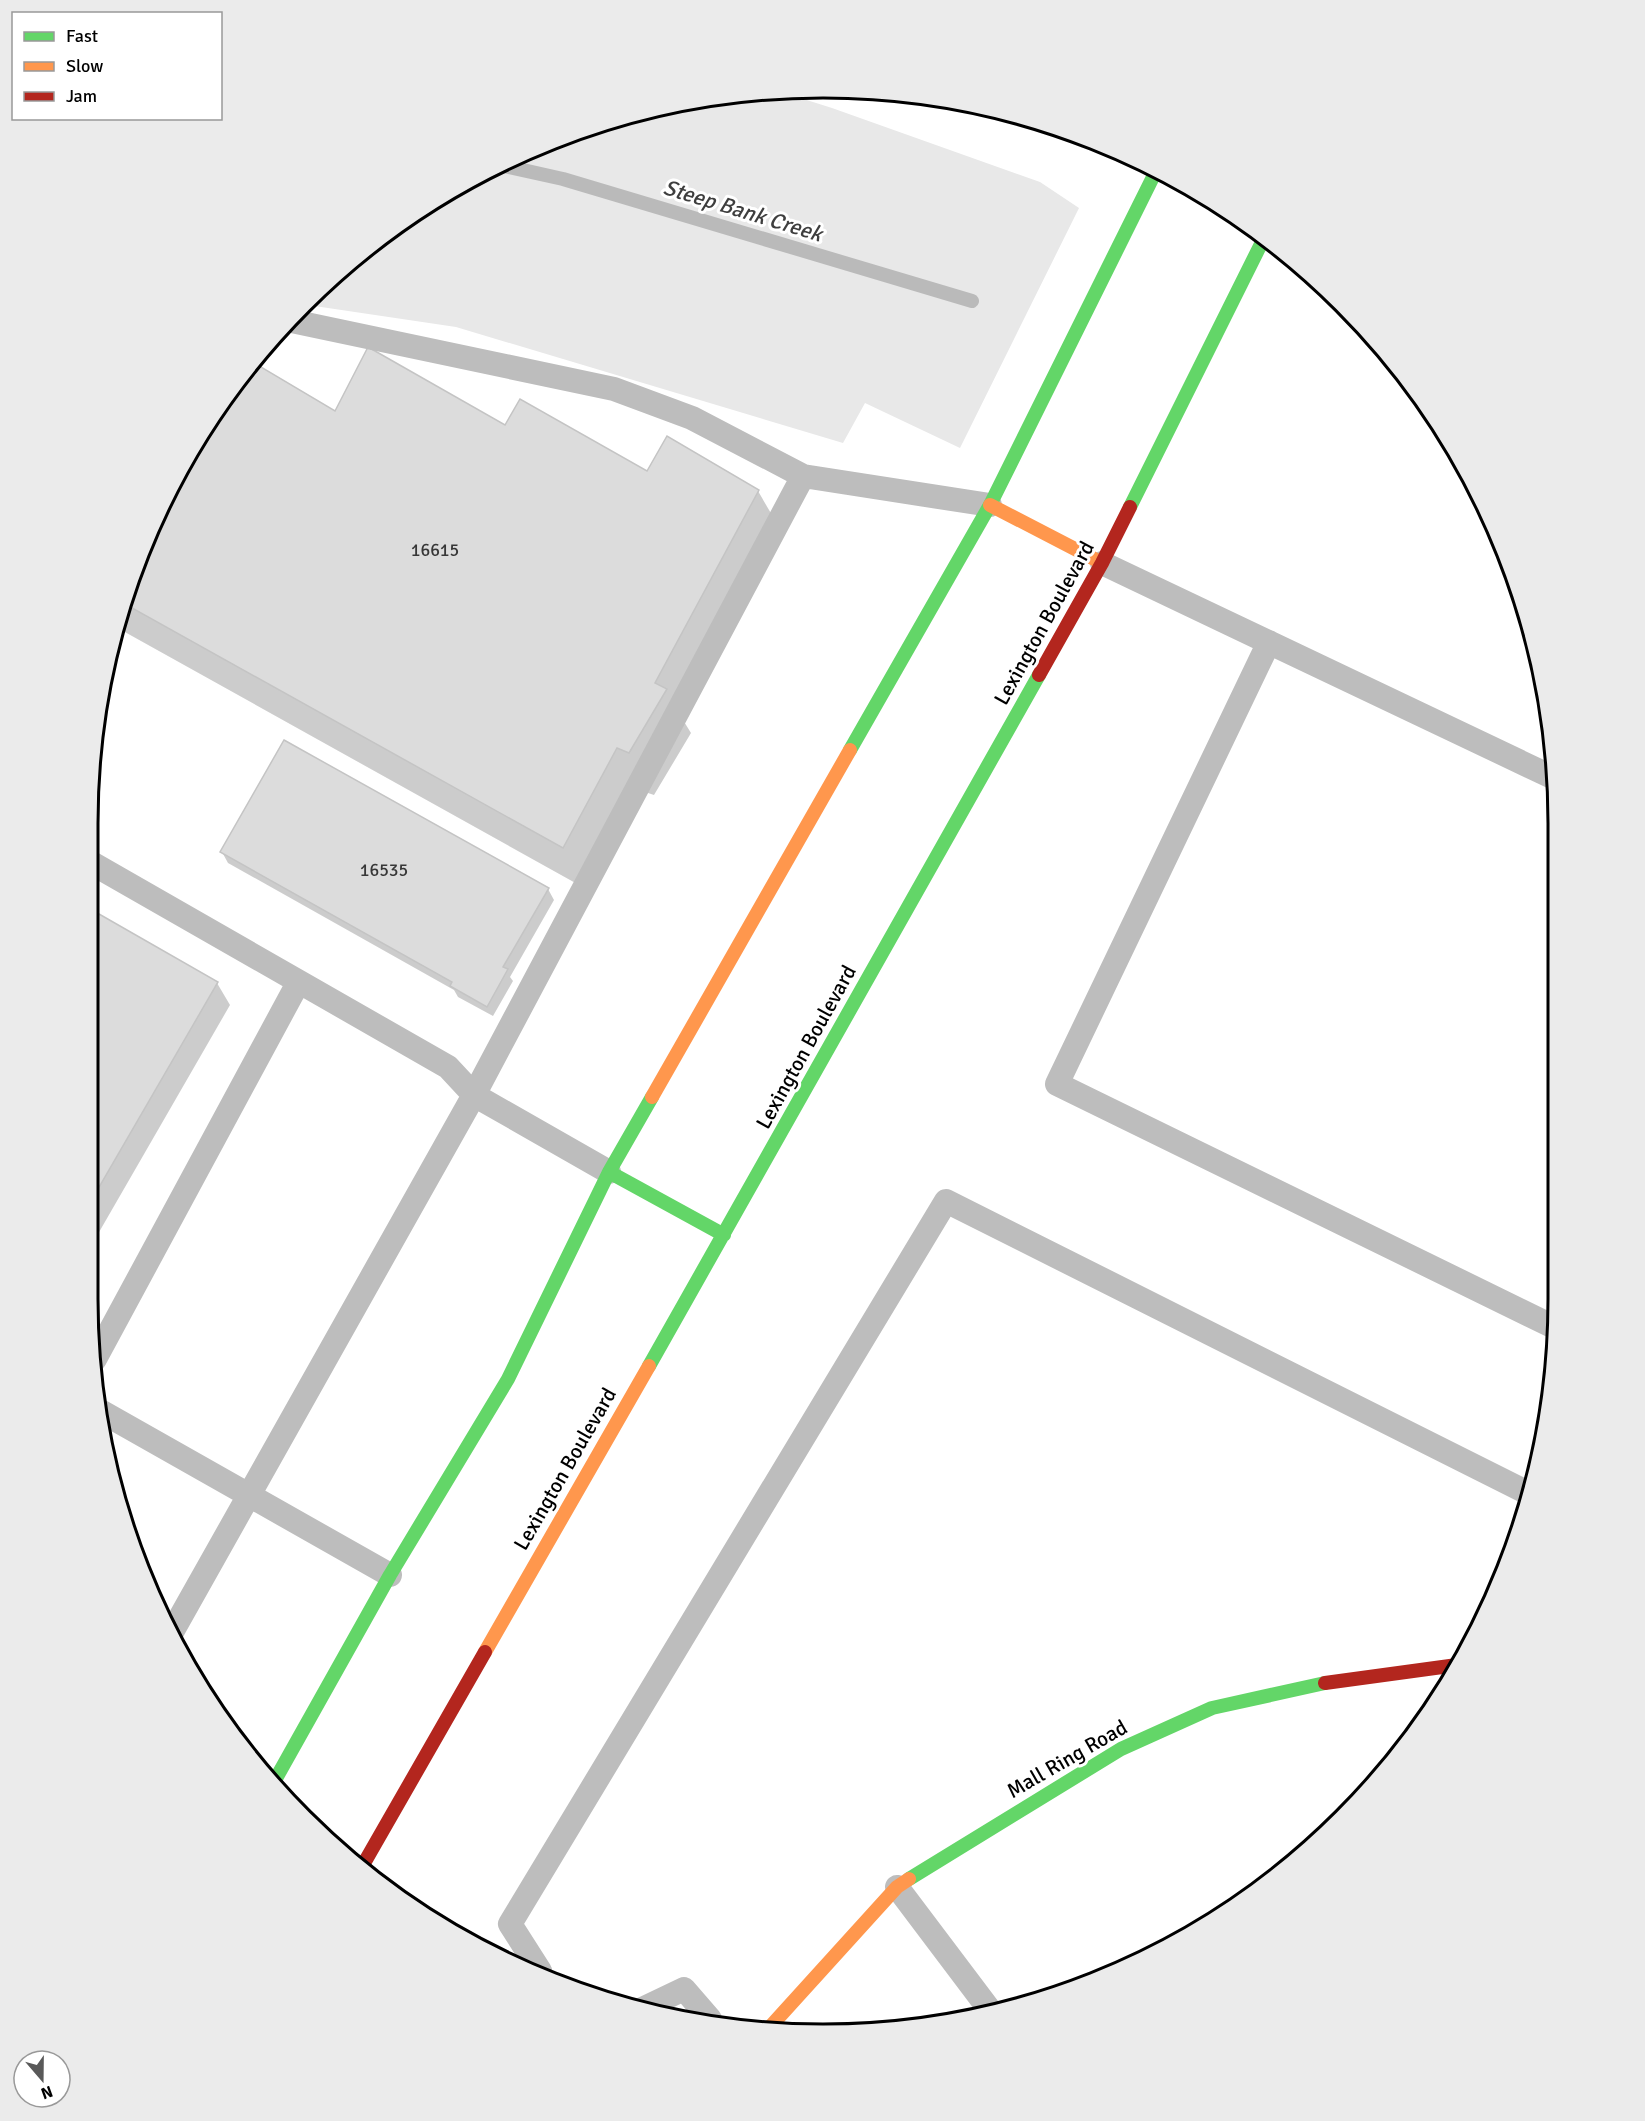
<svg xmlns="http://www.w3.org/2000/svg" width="1645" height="2121" font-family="Signika,sans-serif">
	<rect width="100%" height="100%" fill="#fff"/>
	<path fill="#e8e8e8" d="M778 91 832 108 1040 182 1079 208 960 448 865 403 843 443 456 327 301 304 414 211 541 143 679 101Z"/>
	<path fill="#0003" d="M250 362 336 413 506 427 647 473 758 491 783 534 683 720 691 733 654 795 642 791 588 890 114 626 163 497 239 375Z
		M222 852 548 889 554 900 510 977 513 981 493 1016 458 997 454 990 228 863Z
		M88 936 217 983 230 1005 87 1253Z"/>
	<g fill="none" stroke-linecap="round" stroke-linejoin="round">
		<path stroke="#bababa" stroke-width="14" d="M500 165 563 179 972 301"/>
	</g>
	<path fill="#dcdcdc" stroke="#c4c4c4" stroke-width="1.5" d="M368 347 505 425 520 399 647 471 667 436 759 490 655 683 667 689 629 753 617 748 563 848 123 603 163 497 239 375 251 361 335 411Z
		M284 740 549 888 503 967 508 969 487 1007 450 986 452 982 220 852Z
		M99 914 218 982 87 1208 88 933Z"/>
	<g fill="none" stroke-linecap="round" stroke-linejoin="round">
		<path stroke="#bdbdbd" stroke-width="24" d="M287 320 614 389 692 418 803 476 990 505
			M1102 563 1552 777
			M1269 642 1057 1084 1552 1326
			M88 861 448 1067 474 1095 609 1172
			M95 1359 298 983
			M102 1412 390 1575
			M172 1632 474 1095 803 476
			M897 1887 992 2013
			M540 1971 510 1924 946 1201 1526 1492
			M640 2010 684 1989 710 2019"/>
		<path stroke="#63d668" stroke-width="14" d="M1130 507 1264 238
			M850 750 990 505 1156 171
			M609 1172 724 1235
			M649 1366 1039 675
			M274 1782 390 1575 508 1379 609 1172 652 1097
			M909 1879 1121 1749 1212 1708 1325 1683"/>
		<path stroke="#ff974d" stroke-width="14" d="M990 505 1102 563
			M652 1097 850 750
			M485 1652 649 1366
			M770 2027 897 1887 909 1879"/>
		<path stroke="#b3261e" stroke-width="14" d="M1039 675 1102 563 1130 507
			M1325 1683 1457 1665
			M363 1865 485 1652"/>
	</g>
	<g text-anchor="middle" stroke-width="6" stroke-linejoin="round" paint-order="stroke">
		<g font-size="18" fill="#373737">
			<text x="435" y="556">16615</text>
			<text x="384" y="876">16535</text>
		</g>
		<g font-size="21" fill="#000" stroke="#fff">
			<text transform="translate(1044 623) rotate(-61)" y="7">Lexington Boulevard</text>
			<text transform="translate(806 1047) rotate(-61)" y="7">Lexington Boulevard</text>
			<text transform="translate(565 1469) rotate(-60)" y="7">Lexington Boulevard</text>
			<text transform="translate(1067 1759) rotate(-30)" y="7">Mall Ring Road</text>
		</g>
		<g font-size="22" font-style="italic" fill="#3e3e3e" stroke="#fff">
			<text transform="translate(743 210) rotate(17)" y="8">Steep Bank Creek</text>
		</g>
	</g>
	<path d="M0 0H1645V2121H0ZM823 98H823A725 725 0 0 1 1548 823V1299A725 725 0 0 1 823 2024H823A725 725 0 0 1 98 1299V823A725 725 0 0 1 823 98Z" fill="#ebebeb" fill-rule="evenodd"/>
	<path fill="none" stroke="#000" stroke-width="3" d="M823 98H823A725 725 0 0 1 1548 823V1299A725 725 0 0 1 823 2024H823A725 725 0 0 1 98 1299V823A725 725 0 0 1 823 98Z"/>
	<rect x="12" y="12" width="210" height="108" fill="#ffffff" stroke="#999999" stroke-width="1.5"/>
	<rect x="24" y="32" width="30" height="9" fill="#63d668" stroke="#999999" stroke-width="1.5"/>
	<text x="66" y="42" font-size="18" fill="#000000">Fast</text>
	<rect x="24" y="62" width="30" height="9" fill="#ff974d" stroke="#999999" stroke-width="1.5"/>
	<text x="66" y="72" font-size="18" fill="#000000">Slow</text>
	<rect x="24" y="92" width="30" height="9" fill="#b3261e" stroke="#999999" stroke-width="1.5"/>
	<text x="66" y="102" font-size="18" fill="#000000">Jam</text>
	<g transform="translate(42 2079) rotate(160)"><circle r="28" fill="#ffffff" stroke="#999999" stroke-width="1.5"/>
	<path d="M0-4.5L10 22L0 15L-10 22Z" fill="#595959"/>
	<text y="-9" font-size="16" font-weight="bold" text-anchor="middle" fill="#000000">N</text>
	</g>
</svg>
